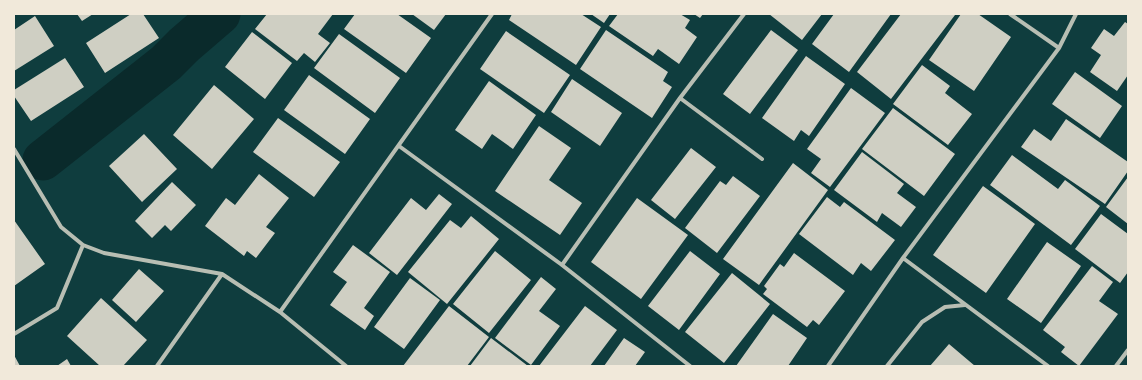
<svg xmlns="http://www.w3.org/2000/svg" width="1142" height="380" font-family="Jost,sans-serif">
	<rect width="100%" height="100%" fill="#0f3d3e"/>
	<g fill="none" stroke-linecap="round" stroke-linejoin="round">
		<path stroke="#0a2a2b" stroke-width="41" d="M43 160 166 63 184 45 220 14"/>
	</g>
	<path fill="#cfcfc3" d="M77 14H93L82 21Z
		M131 14H143L159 38 105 73 86 43Z
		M267 14H333L318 34 330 43 315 62 304 53 297 61 255 29Z
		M355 14H397L431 38 406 73 344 29Z
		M412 14H446L434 30Z
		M512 14H581L601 27 576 65 509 20Z
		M591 14H610L604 23Z
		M618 14H680L690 20 685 28 697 37 679 64 658 49 653 56 609 26Z
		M694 14H703L700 18Z
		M769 14H822L802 40Z
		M834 14H891L849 72 812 44Z
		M901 14 955 15 891 99 857 72Z
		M961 14H978L1011 37 974 91 929 60Z
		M35 16 54 46 14 71V30Z
		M1125 22 1128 24V75L1117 91 1090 72 1101 55 1091 48 1104 29 1114 36Z
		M606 30 668 72 663 81 672 87 652 118 580 69Z
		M771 30 798 50 750 114 723 94Z
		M506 31 570 75 544 113 480 69Z
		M252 32 292 63 265 99 225 67Z
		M339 34 400 78 375 113 314 68Z
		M806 56 845 84 809 136 801 130 794 141 762 118Z
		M65 58 84 87 31 121 14 96V90Z
		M922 65 950 86 945 93 972 114 948 145 893 104Z
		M1075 72 1122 106 1100 138 1052 104Z
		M309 75 370 119 345 154 284 110Z
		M572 79 622 113 600 146 551 112Z
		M489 81 536 115 513 149 492 134 482 149 455 130Z
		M214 85 254 119 212 169 173 135Z
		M851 88 885 113 830 187 811 173 821 159 807 149Z
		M893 108 955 154 924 196 862 149Z
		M278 118 340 162 314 197 253 152Z
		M1066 119 1128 162V171L1105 204 1021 147 1034 129 1051 141Z
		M539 126 571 148 549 180 582 203 560 235 495 191Z
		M144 134 177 169 142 202 109 166Z
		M691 148 716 167 675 219 651 200Z
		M862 152 904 184 897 193 916 207 901 227 882 213 877 222 834 190Z
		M1012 155 1058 189 1065 180 1100 206 1071 245 990 185Z
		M793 163 828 190 759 285 723 259Z
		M259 174 289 198 266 227 275 233 256 258 247 251 244 256 205 226 226 198 235 205Z
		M733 176 760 196 717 253 685 228 720 181 726 185Z
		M1128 177V224L1106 207Z
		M172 182 196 205 171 231 165 225 152 238 135 221Z
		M983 186 1035 224 986 293 933 255Z
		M439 194 452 204 397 275 369 253 411 198 426 210Z
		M827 197 840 207 844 202 895 240 871 271 861 263 853 275 799 234Z
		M637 198 688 235 641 299 591 262Z
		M1101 214 1128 234V272L1120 283 1075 249Z
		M471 216 499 239 447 304 408 272 450 220 461 228Z
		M14 220 45 264 14 286Z
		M1047 242 1081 266 1041 323 1007 299Z
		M353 245 390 272 364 308 374 316 365 330 330 305 347 282 333 272Z
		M495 251 531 280 489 333 453 304Z
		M690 251 720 274 679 330 648 306Z
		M794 253 845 291 819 325 813 320 807 327 763 294 767 289 764 286 780 264 784 267Z
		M1092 266 1113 282 1099 301 1118 314 1079 366 1061 352 1065 347 1043 330Z
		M139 269 164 291 136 322 112 300Z
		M732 273 770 304 724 363 685 332Z
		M541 277 556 289 539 311 560 326 531 365 495 338Z
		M410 278 440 300 404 349 374 327Z
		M101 298 147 340 123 366H100L67 336Z
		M449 306 489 337 467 366H403Z
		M585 306 617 330 590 366H539Z
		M773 314 807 338 788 366H736Z
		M491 338 528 366H470Z
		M624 338 645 352 635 366H604Z
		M949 344 975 366H930Z
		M14 355 20 366H14Z
		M67 359 71 366H57Z"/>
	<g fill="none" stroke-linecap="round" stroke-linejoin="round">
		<path stroke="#b8beb3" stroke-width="4" d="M1010 14 1059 48
			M680 98 762 159
			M399 146 562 265 690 366
			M14 149 61 227 83 245 104 253 222 274 280 312 346 366
			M903 258 1048 366
			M562 265 680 98 744 14
			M280 312 492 14
			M14 334 57 308 83 245
			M157 366 222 274
			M828 366 903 258 1059 48 1076 14
			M887 366 922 322 945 307 965 305
			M1116 366 1128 350"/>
	</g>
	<rect width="1142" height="380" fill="none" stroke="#f1e9da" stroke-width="30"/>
</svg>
